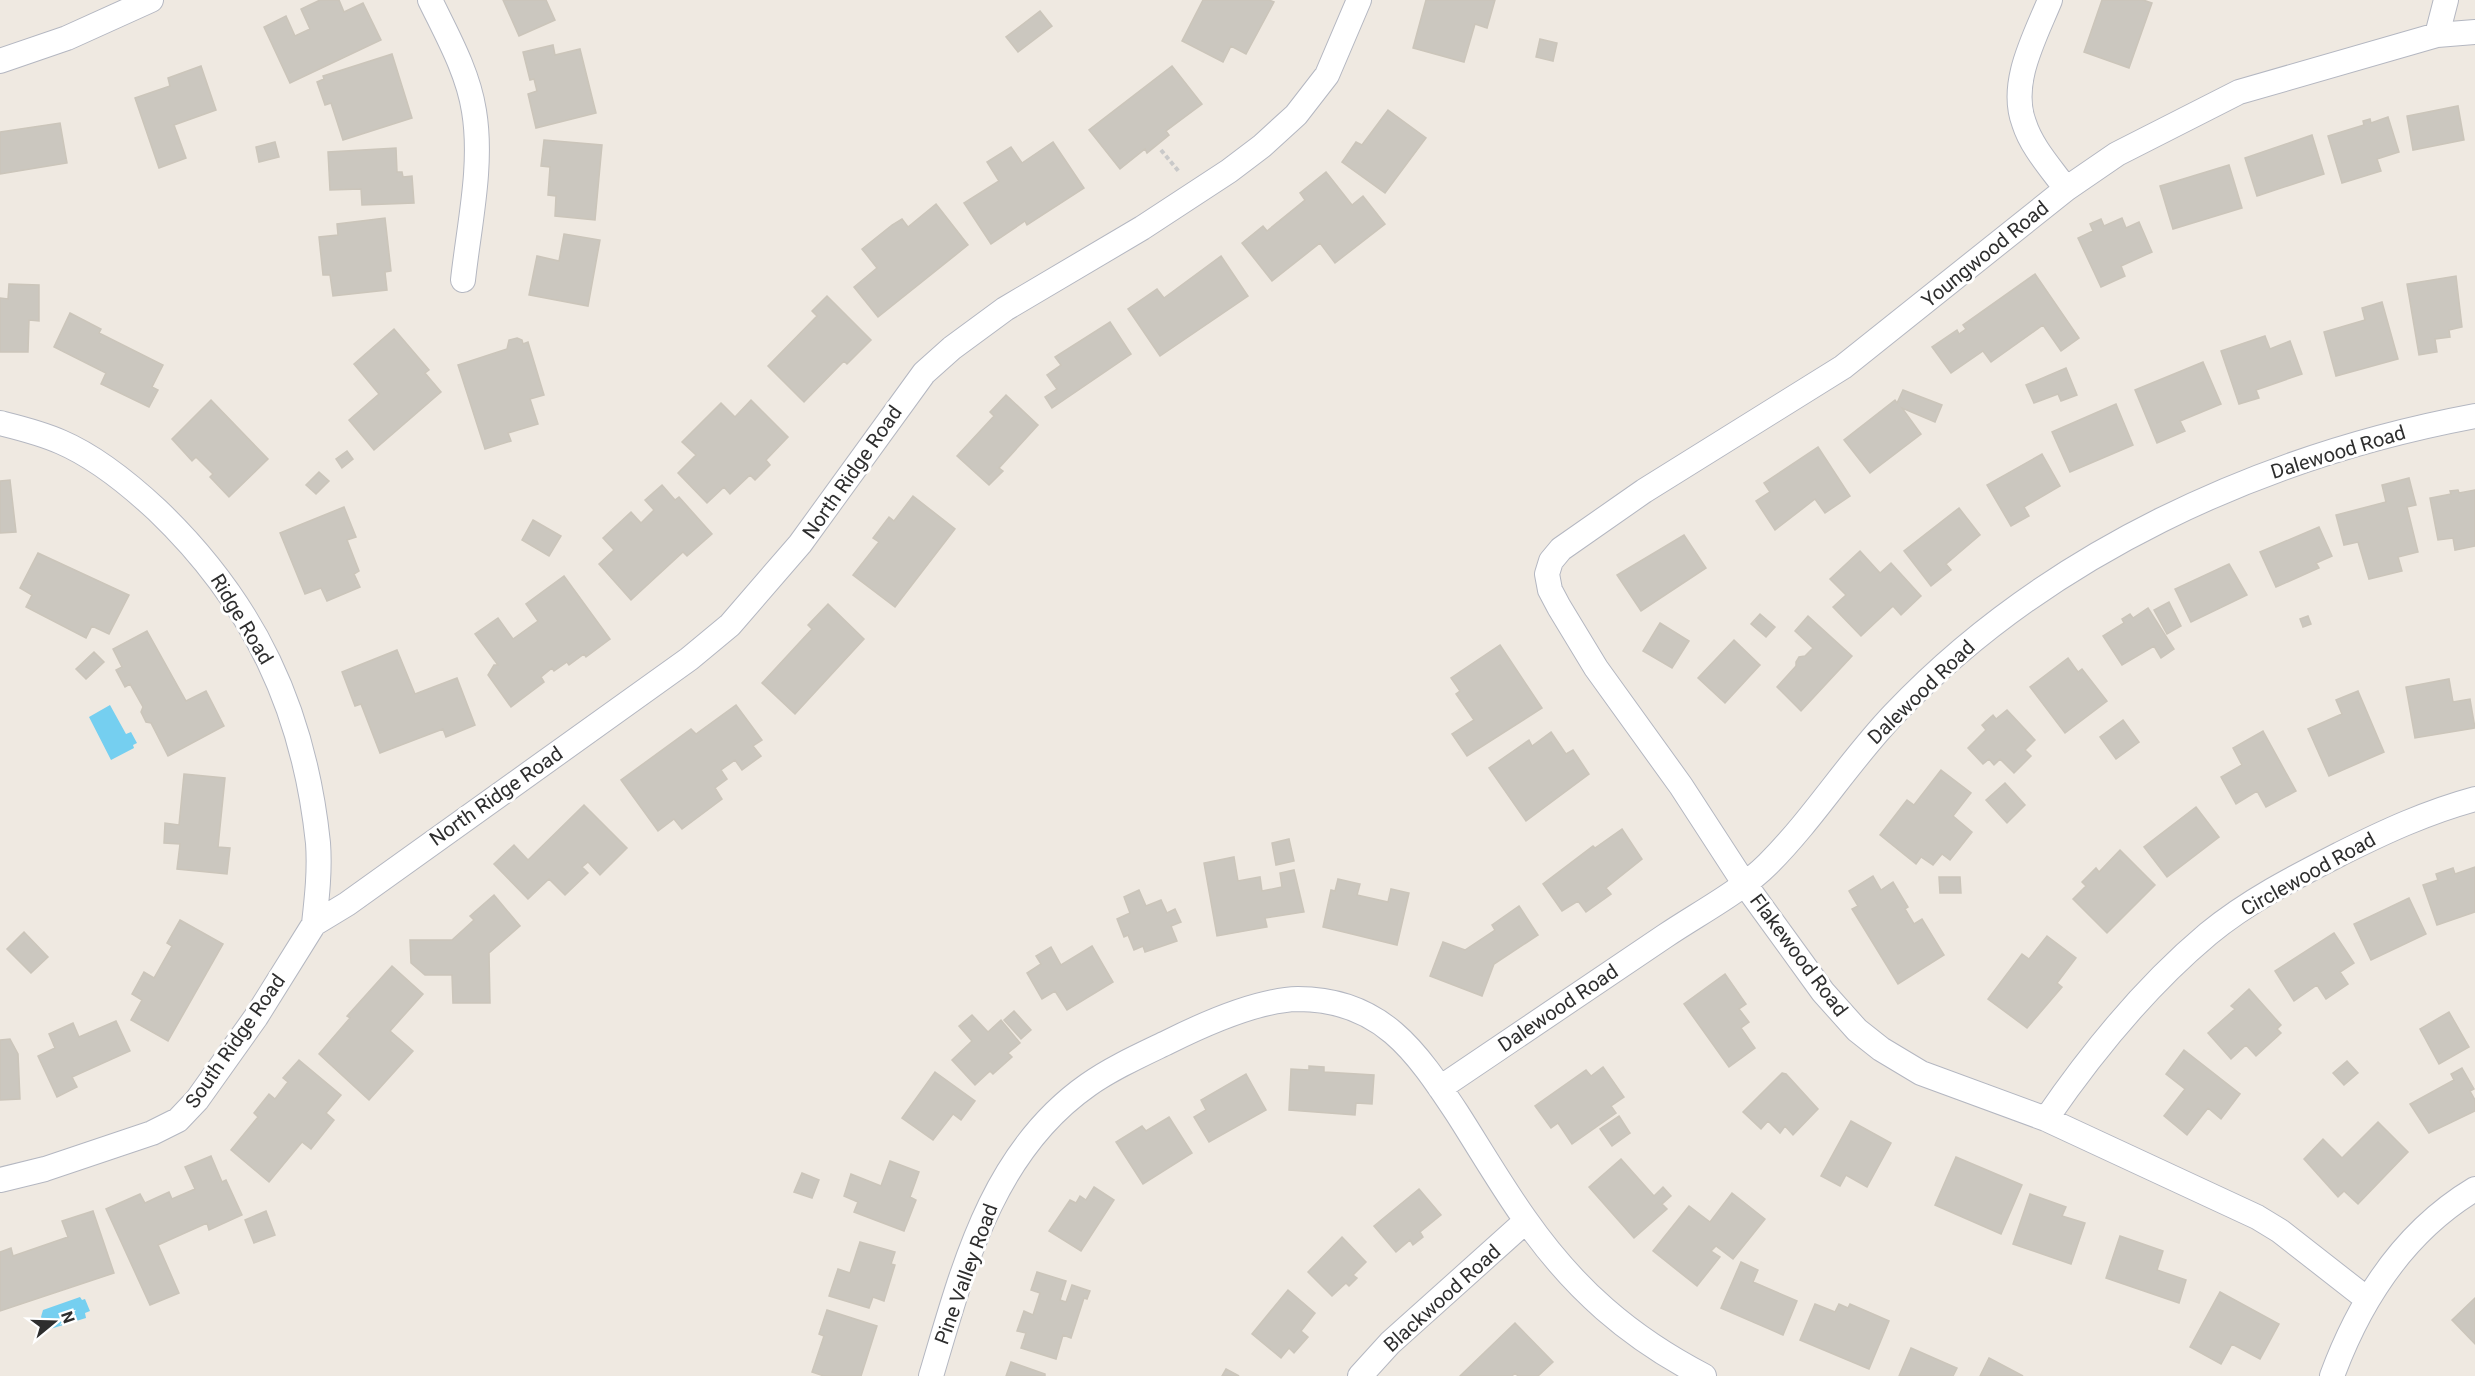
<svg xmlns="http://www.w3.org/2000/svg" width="2475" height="1376" font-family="Roboto,sans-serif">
	<rect width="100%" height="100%" fill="#efe9e1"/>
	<path fill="#75cff0" d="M110 705 126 734 131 732 137 743 133 745 134 748 111 760 89 717Z
		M80 1297 82 1300 85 1299 90 1311 85 1313 86 1318 47 1330 41 1317 43 1310Z"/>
	<path fill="#cbc7bf" stroke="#cbc5ba" stroke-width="1.5" d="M320 0H339L344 12 363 3 381 40 290 83 264 27 286 16 295 36 310 29 301 9Z
		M503 0H546L555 20 519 36Z
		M1203 0H1269L1274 2 1246 54 1231 46 1223 62 1182 41Z
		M1426 0H1495L1487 28 1475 24 1464 62 1413 48Z
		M2102 0H2143L2152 3 2129 68 2084 52Z
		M1040 11 1052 26 1018 52 1006 37Z
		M1540 39 1557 43 1553 61 1536 57Z
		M553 45 555 55 580 49 596 113 536 128 528 94 537 91 534 79 530 80 523 52Z
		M392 54 412 118 343 140 331 103 325 105 317 82 324 79 323 76Z
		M201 66 216 110 174 125 186 158 159 168 135 98 170 86 168 78Z
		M1172 66 1202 104 1166 131 1169 135 1147 153 1145 149 1120 169 1089 130Z
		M2458 106 2464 140 2413 150 2407 116Z
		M1388 110 1426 138 1385 193 1342 162 1356 142 1362 145Z
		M2388 117 2399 152 2377 159 2381 171 2342 183 2328 136 2364 125 2363 121 2370 119 2371 123Z
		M60 123 67 163 0 174V132Z
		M2312 135 2324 174 2257 196 2245 158Z
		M544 140 602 145 595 220 555 216 556 196 548 195 550 167 541 166Z
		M275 142 279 157 259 162 256 147Z
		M1053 142 1084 188 1027 225 1025 221 991 244 964 203 999 181 987 162 1011 147 1022 163Z
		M396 148 397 172H402L403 177 412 176 414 203 362 205 361 189 330 190 328 152Z
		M2229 165 2242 208 2173 229 2160 186Z
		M1326 172 1352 205 1363 196 1385 224 1335 263 1320 243 1272 281 1242 243 1263 226 1267 231 1305 200 1300 193Z
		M936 204 968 245 878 317 854 287 877 268 862 249 892 225 902 219 908 227Z
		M385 218 391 271 385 272 387 290 333 296 330 275H323L319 237 338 235 337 224Z
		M2122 218 2126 228 2139 222 2152 252 2121 266 2125 276 2101 287 2078 238 2093 231 2090 224 2101 219 2104 226Z
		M564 234 600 240 588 306 529 295 537 256 559 261Z
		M1221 256 1248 296 1160 356 1128 309 1157 289 1164 298Z
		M2035 274 2079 338 2061 351 2043 325 1991 362 1983 351 1951 373 1932 347 1957 330 1959 334 1966 329 1963 325Z
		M2456 276 2462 327 2449 330 2450 337 2435 339 2437 352 2419 355 2407 284Z
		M9 284 39 285V321L29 320 28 352H0V298L8 299Z
		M827 296 871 340 847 364 844 361 804 402 768 366 817 316 812 311Z
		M2382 302 2398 359 2336 376 2324 332 2365 320 2362 308Z
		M70 313 101 329 99 333 163 365 152 387 158 390 149 407 101 384 106 373 54 347Z
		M1110 322 1131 354 1052 408 1045 397 1057 389 1047 375 1061 365 1055 357Z
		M394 329 429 370 425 373 441 392 374 450 349 420 379 394 354 364Z
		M2265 336 2270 349 2290 341 2302 374 2256 390 2259 398 2239 404 2221 351Z
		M517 338 522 340 523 344 528 342 544 395 530 399 538 424 508 433 511 441 485 449 458 365 507 349 509 340Z
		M2203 362 2221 404 2180 421 2185 431 2157 443 2135 390Z
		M2066 368 2077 395 2061 401 2058 394 2034 403 2026 385Z
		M1903 390 1942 405 1935 422 1902 408 1921 434 1870 473 1844 440 1895 400 1897 403Z
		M1006 395 1038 425 999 468 1003 471 989 485 957 456 994 416 990 412Z
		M211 400 268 459 229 497 210 477 213 474 196 457 192 461 172 439Z
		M751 400 788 437 766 460 770 465 755 480 750 475 730 494 724 487 707 503 678 473 696 455 682 442 721 403 735 417Z
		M2116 404 2133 445 2070 472 2052 432Z
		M1818 447 1850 496 1825 513 1815 499 1775 530 1756 501 1770 492 1764 483Z
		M347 451 353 459 342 468 336 459Z
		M2042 454 2060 486 2024 507 2029 516 2011 526 1987 485Z
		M319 472 329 481 316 494 306 485Z
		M2409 478 2416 505 2407 507 2418 552 2398 557 2402 571 2369 579 2358 542 2344 545 2336 515 2386 502 2382 485Z
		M10 480 16 532 0 533V481Z
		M662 485 675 500 679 497 712 534 687 556 683 552 631 600 599 564 614 550 603 538 631 512 641 523 654 510 645 500Z
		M2458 490 2459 493 2475 490V546L2455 550 2453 538 2438 540 2430 498 2451 494 2450 491Z
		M913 496 955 529 895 607 853 575 879 542 873 538 889 517 894 521Z
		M344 507 356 537 347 540 359 571 354 574 360 587 327 601 321 588 305 594 280 533Z
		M1959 508 1980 535 1946 564 1951 570 1931 586 1904 551Z
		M533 520 561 536 549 556 522 540Z
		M2319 527 2332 556 2316 563 2319 568 2276 587 2260 552Z
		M1684 535 1706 568 1641 611 1617 575Z
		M1860 551 1880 573 1891 563 1921 596 1901 615 1893 606 1861 636 1833 607 1846 595 1830 579Z
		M38 553 129 595 109 634 92 626 86 638 26 607 32 595 20 588Z
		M2229 564 2247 595 2191 622 2175 589Z
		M564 576 610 639 586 657 584 654 569 665 567 662 554 671 552 668 541 677 544 682 511 707 488 675 494 665H498L475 634 498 618 513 639 538 621 526 604Z
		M2169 602 2181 626 2167 634 2154 610Z
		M828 604 864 639 795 714 762 683 812 629 808 625Z
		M2148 608 2174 649 2161 658 2154 646 2122 665 2103 636 2124 623 2122 619 2130 614 2133 618Z
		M1760 614 1775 627 1766 637 1751 624Z
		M1808 616 1852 656 1801 711 1777 687 1796 666V662L1799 657 1805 656 1813 648 1795 631Z
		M2308 616 2311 624 2303 627 2300 619Z
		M1660 623 1689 641 1672 668 1643 651Z
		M147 631 186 701 206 691 224 726 168 756 151 723 146 722 141 712 143 707 130 684 125 687 116 670 122 667 113 649Z
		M1734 640 1760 665 1725 703 1698 678Z
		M1500 645 1542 708 1467 756 1452 734 1474 720 1456 694 1460 691 1451 678Z
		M397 650 415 694 457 678 475 725 446 737 443 729 380 753 361 704 355 706 342 672Z
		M94 652 104 662 86 679 76 669Z
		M2068 658 2078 672 2082 669 2107 701 2065 733 2030 687Z
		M2449 679 2453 702 2470 699 2475 728 2415 738 2406 687Z
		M2358 691 2384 752 2329 776 2308 729 2342 714 2336 700Z
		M736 705 762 740 753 746 761 756 742 770 735 760 721 770 727 779 715 788 722 799 682 829 674 819 658 831 621 780 691 729 696 734Z
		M2007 710 2035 740 2025 750 2031 756 2014 773 2000 759 1994 765 1989 759 1983 764 1968 748 1986 730 1982 725 1993 715 1996 719Z
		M2123 720 2139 742 2116 759 2100 737Z
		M2263 731 2296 791 2266 807 2257 791 2236 804 2221 777 2242 765 2233 748Z
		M1551 732 1566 754 1573 750 1589 774 1526 821 1489 768 1529 740 1532 746Z
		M1941 770 1971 793 1953 816 1972 832 1950 860 1942 854 1933 865 1921 857 1916 864 1880 835 1907 800 1914 805Z
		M184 774 225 778 218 847 230 848 227 874 177 869 180 844 164 843 165 823 179 825Z
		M2005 783 2025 805 2007 823 1986 800Z
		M584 805 627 848 600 875 588 862 582 867 588 873 565 895 549 879 528 899 494 864 514 845 528 860Z
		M2196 807 2219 837 2167 877 2144 847Z
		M1622 829 1642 859 1606 888 1611 894 1586 912 1578 901 1562 911 1543 884 1593 846 1595 848Z
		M1289 839 1294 861 1276 865 1272 843Z
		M2120 850 2155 885 2107 933 2073 899 2086 886 2082 882 2096 868 2099 872Z
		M1234 857 1238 881 1260 877 1262 891 1282 887 1280 873 1294 870 1304 912 1265 918 1267 927 1217 936 1204 863Z
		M2475 867V912L2437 925 2423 885 2438 880 2436 874 2453 868 2455 874Z
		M1873 876 1881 890 1893 882 1908 907 1905 909 1914 924 1922 919 1944 955 1898 984 1852 909 1858 906 1849 891Z
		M1939 877H1960L1961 893H1940Z
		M1338 879 1360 884 1357 895 1388 902 1391 889 1409 893 1397 945 1323 927 1331 890 1335 891Z
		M1139 890 1146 906 1161 900 1167 913 1175 909 1181 922 1171 926 1177 941 1145 952 1143 946 1134 950 1128 935 1124 937 1117 919 1130 913 1124 897Z
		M494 895 520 926 489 953 490 1003H453L452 975H425L411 963 410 940H452L474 920 470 916Z
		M2409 898 2426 934 2371 960 2354 924Z
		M1519 906 1538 935 1494 964 1482 996 1430 976 1443 942 1465 950 1495 930 1492 925Z
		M180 920 223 944 168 1041 131 1020 142 1000 132 994 144 972 154 978 172 946 167 943Z
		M24 932 48 957 31 973 7 949Z
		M2334 933 2354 963 2340 972 2348 984 2326 999 2317 985 2294 1001 2275 971Z
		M2047 936 2076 958 2057 983 2062 987 2027 1028 1988 999 2022 954 2029 959Z
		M1092 946 1113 982 1067 1010 1055 991 1042 999 1027 973 1041 964 1036 956 1051 947 1061 965Z
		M392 966 423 994 390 1031 413 1051 369 1100 319 1054 350 1018 347 1016Z
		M1725 974 1746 1004 1739 1009 1749 1022 1741 1028 1755 1048 1729 1067 1684 1004Z
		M2249 989 2281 1025 2277 1029 2281 1033 2256 1056 2246 1045 2231 1059 2208 1033 2235 1009 2231 1006Z
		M1014 1011 1031 1030 1021 1039 1004 1020Z
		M2449 1012 2469 1047 2439 1064 2420 1029Z
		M972 1015 988 1032 1001 1020 1020 1043 1008 1053 1012 1057 993 1074 990 1071 975 1085 952 1060 972 1041 959 1026Z
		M116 1021 130 1051 72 1077 77 1087 57 1097 38 1056 55 1048 49 1034 73 1023 79 1037Z
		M10 1039 18 1054 20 1099 0 1100V1040Z
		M2184 1050 2240 1094 2221 1119 2208 1108 2187 1135 2164 1116 2185 1089 2166 1074Z
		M299 1060 341 1095 326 1113 334 1120 311 1149 302 1142 269 1182 231 1150 258 1117 254 1113 269 1094 275 1099 288 1082 283 1078Z
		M2347 1061 2358 1073 2344 1085 2333 1073Z
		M1309 1066 1324 1067V1072L1374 1075 1372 1104 1356 1103 1355 1115 1289 1110 1291 1069 1309 1070Z
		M1603 1067 1624 1097 1611 1106 1616 1113 1572 1144 1558 1123 1551 1128 1535 1106 1586 1070 1591 1076Z
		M2462 1068 2474 1089 2470 1091 2475 1100V1111L2429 1133 2410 1104 2454 1080 2451 1074Z
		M935 1072 975 1101 961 1120 953 1114 933 1140 902 1118Z
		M1782 1073 1786 1074 1818 1109 1793 1135 1785 1126 1780 1133 1768 1121 1761 1129 1743 1112Z
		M1246 1074 1266 1110 1209 1142 1194 1117 1206 1110 1201 1100Z
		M1619 1116 1630 1133 1612 1146 1600 1129Z
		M1169 1117 1192 1153 1143 1184 1116 1142 1142 1126 1146 1131Z
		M1851 1121 1891 1143 1867 1187 1846 1175 1840 1186 1821 1176Z
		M2378 1122 2408 1152 2358 1204 2344 1191 2338 1197 2304 1159 2323 1139 2342 1158Z
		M211 1156 222 1182 226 1180 242 1215 209 1230 207 1223 158 1245 179 1293 150 1305 106 1209 140 1194 145 1203 169 1192 172 1199 195 1189 185 1167Z
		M1956 1157 2022 1185 2001 1234 1935 1205Z
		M1621 1159 1654 1196 1663 1187 1671 1196 1662 1204 1667 1209 1634 1238 1589 1187Z
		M890 1161 919 1172 910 1197 916 1200 904 1231 854 1212 858 1202 844 1196 851 1174 881 1186Z
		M802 1173 819 1180 812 1198 794 1192Z
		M1094 1187 1114 1200 1081 1251 1049 1231 1070 1200 1076 1203 1080 1196 1086 1200Z
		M1419 1189 1441 1215 1420 1232 1423 1237 1413 1245 1410 1240 1396 1252 1374 1226Z
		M1732 1193 1765 1219 1733 1259 1716 1246 1711 1251 1720 1257 1697 1286 1653 1251 1689 1206 1710 1222Z
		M2030 1194 2066 1207 2062 1216 2085 1223 2071 1264 2013 1244Z
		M93 1211 114 1273 0 1311V1252L11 1248 13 1256 68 1237 62 1221Z
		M266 1211 275 1235 254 1243 245 1220Z
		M2120 1236 2163 1251 2157 1270 2186 1280 2179 1303 2106 1278Z
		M1342 1237 1366 1262 1353 1275 1357 1278 1349 1286 1346 1283 1332 1296 1308 1272Z
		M860 1242 895 1252 891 1264 895 1265 884 1301 873 1297 869 1308 829 1296 838 1269 850 1273Z
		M1741 1262 1758 1270 1753 1282 1797 1301 1783 1335 1721 1308Z
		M1037 1272 1066 1281 1060 1300 1066 1302 1072 1285 1090 1291 1087 1299 1084 1298 1071 1338 1063 1335 1056 1359 1021 1348 1026 1333 1017 1331 1024 1311 1033 1315 1040 1293 1031 1290Z
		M1288 1290 1315 1313 1301 1331 1308 1337 1294 1353 1289 1348 1281 1358 1252 1334Z
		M2220 1292 2279 1324 2260 1359 2232 1344 2221 1364 2190 1347Z
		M2475 1298V1344L2452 1320Z
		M1815 1304 1835 1312 1839 1304 1848 1308 1850 1304 1889 1321 1869 1369 1800 1340Z
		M827 1310 877 1326 861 1376H824L812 1372 824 1336 819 1334Z
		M1515 1323 1553 1362 1538 1376H1518L1515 1373 1512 1376H1460Z
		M1911 1348 1957 1368 1953 1376H1899Z
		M1989 1358 2023 1376H1980Z
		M1011 1362 1045 1374V1376H1006Z
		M1226 1369 1239 1376H1222Z"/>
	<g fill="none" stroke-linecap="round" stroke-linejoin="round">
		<g stroke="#b4b7c1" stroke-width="26">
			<path id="street" d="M430 0C447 35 468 72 474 111 483 165 469 225 463 280
				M2050 0C2035 37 2009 83 2024 123 2032 148 2051 168 2066 189
				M2437 35 2446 0
				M0 61 67 38 151 0
				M0 423C20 428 41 433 61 442 96 457 129 484 157 510 254 603 304 709 318 843 320 870 317 897 314 924
				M1440 1088C1515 1037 1590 986 1665 936 1699 913 1740 892 1768 864 1814 818 1849 761 1894 714 2046 554 2261 456 2475 416
				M2046 1119C2092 1052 2146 986 2208 934 2248 901 2295 877 2340 854 2384 832 2427 812 2475 799
				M0 1180 45 1169 152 1133 178 1120 197 1100 256 1017 314 924 347 904 689 659 730 625 800 544 924 373 952 348 1005 309 1142 228 1229 171 1262 146 1296 115 1327 75 1359 0
				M2367 1299 2280 1231 2257 1217 2046 1119 1921 1073 1881 1049 1857 1030 1823 992 1744 883 1681 786 1596 668 1559 607 1550 590 1547 574 1551 561 1561 549 1644 491 1843 367 2066 189 2117 154 2239 92 2437 35 2475 32
				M931 1376C963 1269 991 1153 1088 1085 1112 1068 1141 1055 1168 1042 1204 1024 1258 1000 1298 999 1381 999 1416 1051 1457 1113 1480 1149 1501 1185 1525 1219 1574 1289 1629 1337 1704 1376
				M1360 1376 1390 1343 1526 1221
				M2332 1376C2360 1300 2405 1231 2475 1189"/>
		</g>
		<path stroke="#c9c9c9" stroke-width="4" stroke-dasharray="4.5 3" stroke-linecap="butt" d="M1161 150 1180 173"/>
		<use href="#street" stroke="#fff" stroke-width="24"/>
	</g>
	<g text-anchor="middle" stroke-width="6" stroke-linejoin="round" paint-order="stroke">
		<g font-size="20" fill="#2e2e2e" stroke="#fff">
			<text transform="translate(1985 254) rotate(-39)" y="7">Youngwood Road</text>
			<text transform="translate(2338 452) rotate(-17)" y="7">Dalewood Road</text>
			<text transform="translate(852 472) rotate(-55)" y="7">North Ridge Road</text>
			<text transform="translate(242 619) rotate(59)" y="7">Ridge Road</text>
			<text transform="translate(1921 692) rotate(-44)" y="7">Dalewood Road</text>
			<text transform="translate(496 796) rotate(-35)" y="7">North Ridge Road</text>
			<text transform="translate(2308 874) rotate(-29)" y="7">Circlewood Road</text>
			<text transform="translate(1799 955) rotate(53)" y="7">Flakewood Road</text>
			<text transform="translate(1558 1008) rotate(-34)" y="7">Dalewood Road</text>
			<text transform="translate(235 1041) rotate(-55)" y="7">South Ridge Road</text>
			<text transform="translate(966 1274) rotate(-70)" y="7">Pine Valley Road</text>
			<text transform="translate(1442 1298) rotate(-42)" y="7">Blackwood Road</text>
		</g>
	</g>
	<g transform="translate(54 1322) rotate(71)" stroke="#ffffff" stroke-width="4.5" paint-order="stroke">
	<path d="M0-4.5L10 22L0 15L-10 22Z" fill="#2e2e2e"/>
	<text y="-9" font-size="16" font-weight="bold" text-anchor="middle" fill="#2e2e2e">N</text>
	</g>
</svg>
